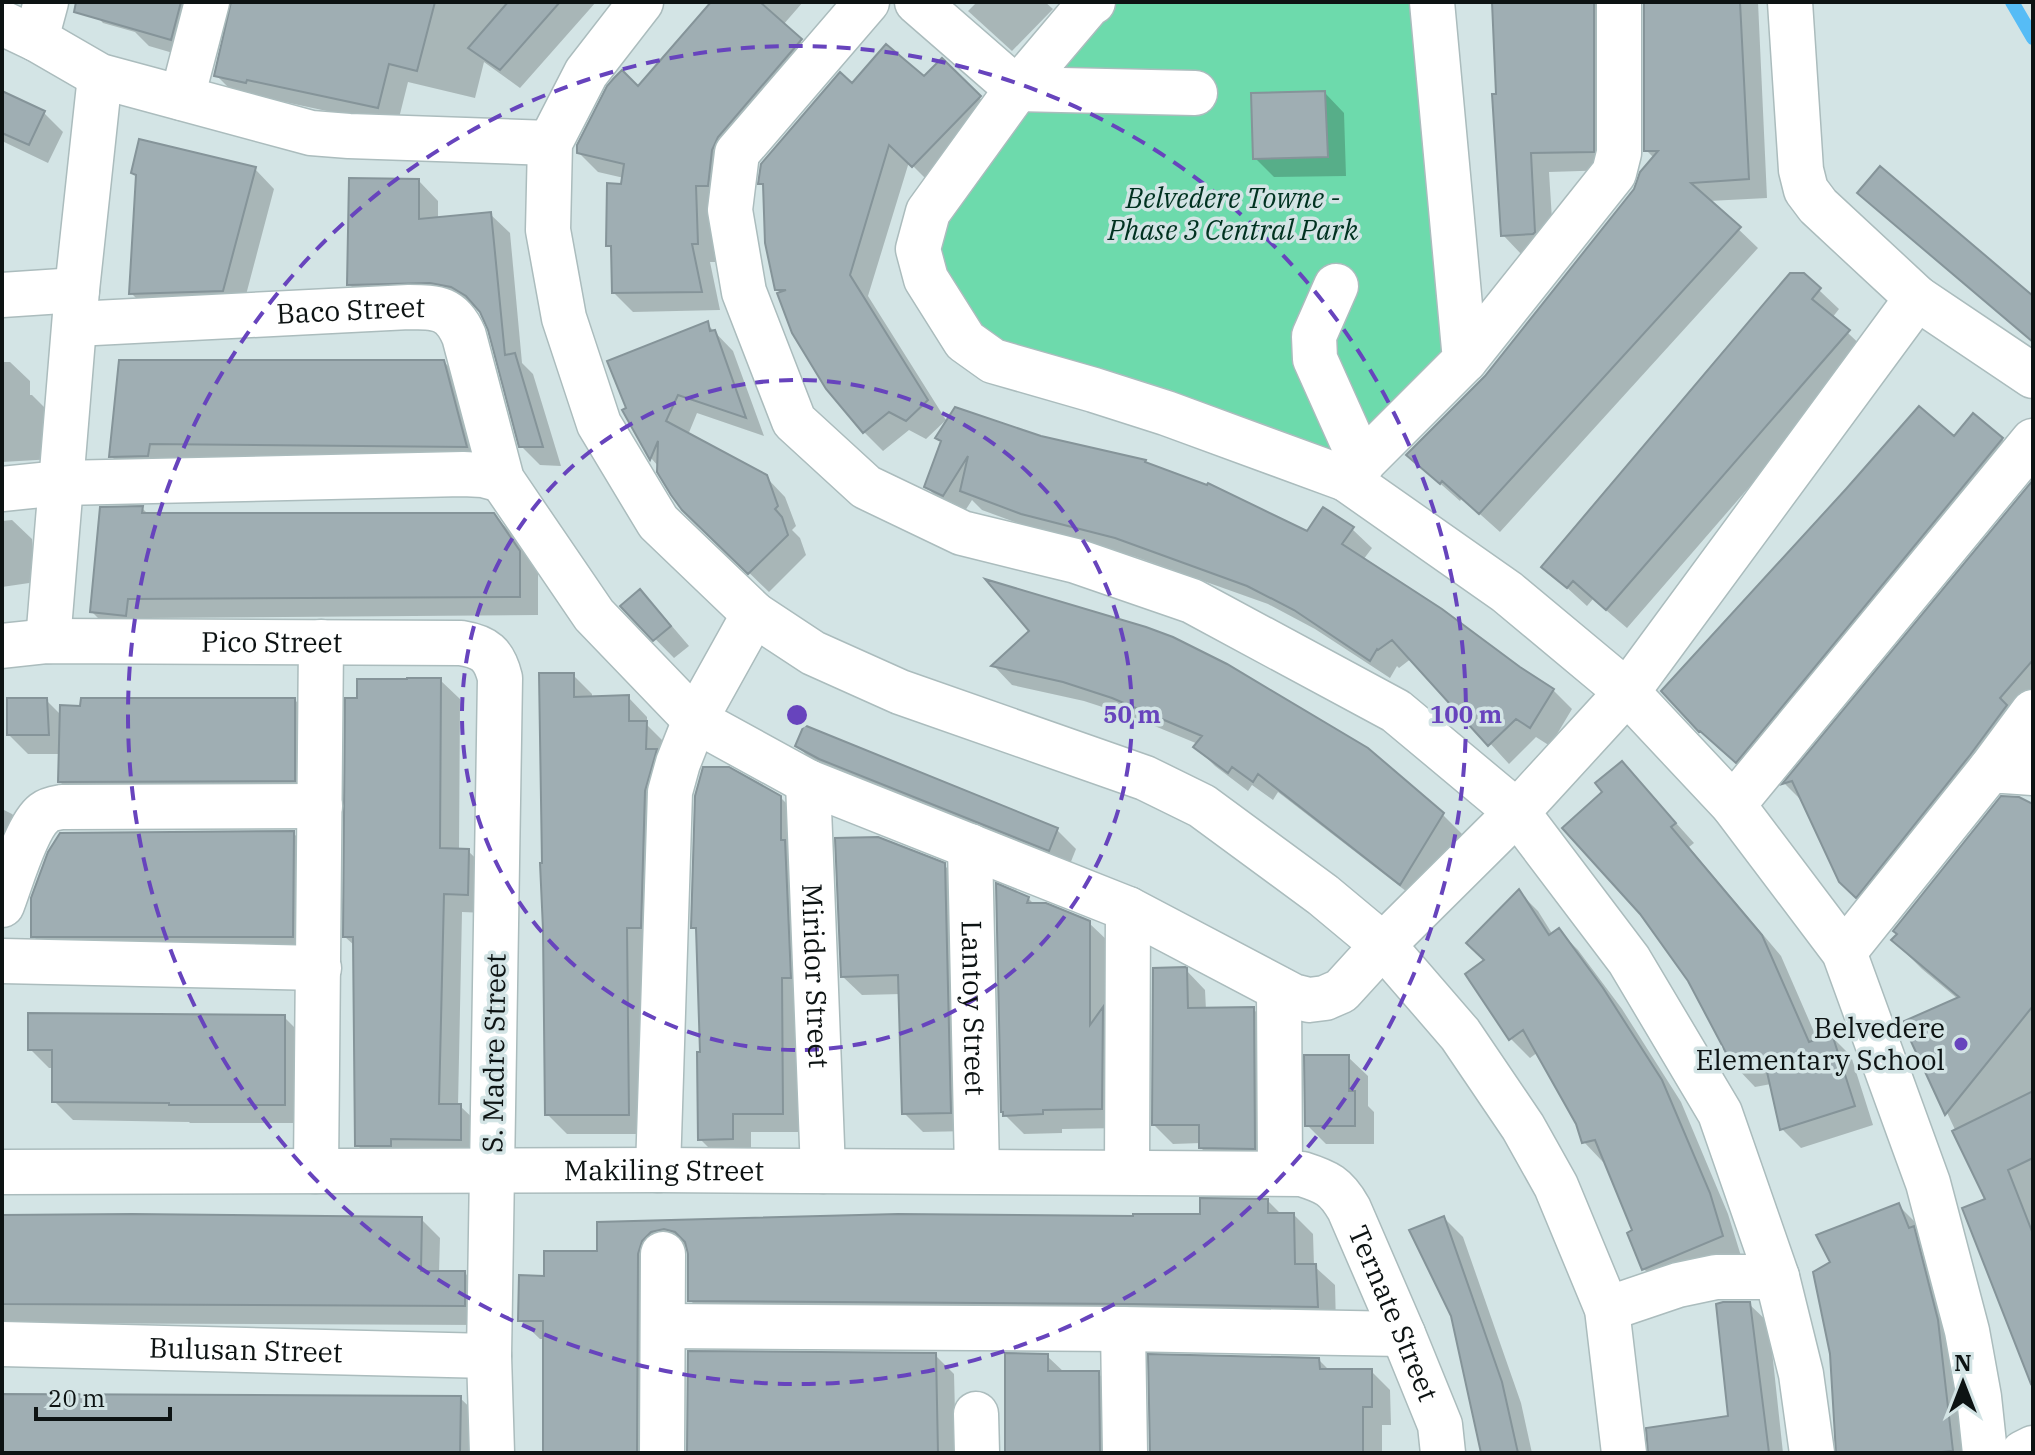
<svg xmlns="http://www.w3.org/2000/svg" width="2035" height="1455" font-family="'IBM Plex Serif',serif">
	<rect width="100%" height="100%" fill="#d3e4e5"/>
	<path fill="#6ddaac" d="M1093 2H1422L1465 360 1346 479 965 341 928 212Z"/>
	<path fill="#0003" d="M84 2H211L190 58 149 46 135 32 103 23Z
		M233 2H596L520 88 484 62 475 98 408 82 397 126 266 98 235 94 216 75Z
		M713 2H803L783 25 820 60 714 204 716 262H710L720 310 633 312 613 292V249L608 245 624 178 598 172 579 153 639 89Z
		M977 2H1045L1053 9 1012 51 968 11Z
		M1494 2H1623L1612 170 1549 172 1554 251 1522 255 1503 235Z
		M1646 2H1758L1767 198 1709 201 1758 248 1500 532 1462 498 1460 501 1408 455 1486 377 1635 190 1654 158 1646 150Z
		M942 61 999 117 932 185 909 162 868 296 946 420 926 439 909 430 883 451 864 432 781 294 777 289 765 188 760 183 852 86 924 79Z
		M2 93 44 113 63 132 48 163 2 141Z
		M1325 93 1344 113 1346 176 1274 177 1255 158Z
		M255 169 274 189 242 310 150 312 131 293 138 178 133 173Z
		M419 181 438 201V219L490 214 510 233 522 363 533 374 561 466 540 465 521 446 490 329 482 312 472 306 450 301 369 304 349 284Z
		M1803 275 1839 309 1832 318 1867 351 1627 628 1593 599 1587 606 1543 566Z
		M707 324 733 351 764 436 697 413 688 435 766 477 785 497 796 526 792 530 800 538 806 555 769 592 704 529 659 467 651 458 625 410Z
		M2 362H10L30 381V395H32L52 415 54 459 2 462Z
		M120 362H444L463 381 485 465 130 475 111 456Z
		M1040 438 1145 461 1149 466 1307 534 1352 529 1372 548 1363 560 1553 690 1572 709 1550 746 1536 737 1509 764 1412 658 1399 668 1397 666 1390 678 1315 629 1268 604 1136 557 1042 532 982 510 972 500 963 514 945 506 926 486 943 442Z
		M1955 439H2002L2021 458 1756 780 1719 749 1700 730Z
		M2023 495 2033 503V715L1860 902 1840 881 1803 802 1785 784Z
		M142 508 149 515H494L513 535 538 572V615L147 618 145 634 111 631 92 612Z
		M12 520 32 539 36 582 2 587V521Z
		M640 591 659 611 689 646 674 658 623 606Z
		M1031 631 1443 815 1462 834 1420 902 1278 792 1273 800 1252 785 1248 791 1215 766 1196 747 1198 744 1133 717 1084 701 1012 685 994 666Z
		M573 675 592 694V698L628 697 647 717V725L665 743 647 1134H567L547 1114Z
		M440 680 460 699 459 850 468 851 488 870 486 913 462 912 458 1106H460L480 1125 479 1158 376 1164 357 1145 355 946 345 937Z
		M46 700 62 716 295 700 314 720 313 800 79 801 60 782 61 754H28L9 735Z
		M797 746 1057 830 1076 849 1068 869 817 765Z
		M1622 763 1694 843 1689 847 1781 956 1818 1041 1832 1037 1851 1056 1873 1125 1801 1148 1782 1129 1771 1084 1755 1087 1736 1067 1605 792Z
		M780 797 800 817 802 1132H751V1157L719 1158 700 1139 702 1054 699 933 693 927Z
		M2027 803H2033V1361L1988 1200 1905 1023 1958 999 1922 969 1893 940Z
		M2 809 12 814 31 833 2 905Z
		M293 833 313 852 312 956 52 955 33 936Z
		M944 865 964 885 969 1131 923 1132 904 1113 901 994 862 995 842 976Z
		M998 886 1028 898 1035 905 1089 923 1109 942 1121 1128 1062 1129V1133L1024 1134 1005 1115Z
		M1519 892 1538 911 1553 935 1559 931 1578 950 1622 1009 1681 1102 1728 1214 1741 1256 1663 1288 1644 1269 1635 1232 1606 1161 1603 1162 1584 1142 1578 1123 1538 1052 1530 1058 1510 1038 1486 960Z
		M1186 970 1205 990 1206 1010 1253 1009 1273 1028V1167H1220L1201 1148V1143L1173 1144 1154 1125Z
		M284 1017 304 1037V1123H190L189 1122 73 1120 54 1101V1068H49L30 1049Z
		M1348 1057 1368 1076V1106L1374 1112V1144H1326L1307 1125Z
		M1268 1201 1282 1215H1294L1313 1234 1314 1266 1335 1285 1336 1326 709 1320 690 1300 689 1249 683 1248 656 1453H545V1339H540L520 1320 546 1278 599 1253V1224L1202 1216Z
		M1899 1206 1918 1225 1932 1248 1970 1453H1838L1833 1263Z
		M1444 1218 1463 1237 1521 1403 1532 1453H1483Z
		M421 1219 440 1238 439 1273H465L484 1293 483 1325 2 1323V1242Z
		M1749 1304 1769 1323 1783 1453H1689L1730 1418Z
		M935 1355 954 1374 956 1453H689Z
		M1047 1356 1065 1373H1098L1117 1393 1118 1453H1007Z
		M1319 1360 1330 1371H1371L1390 1390 1391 1425H1382V1453H1152Z
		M2 1395 460 1398 480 1417 479 1453H2Z"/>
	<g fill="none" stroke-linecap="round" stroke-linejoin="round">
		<path stroke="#56bcf6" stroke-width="14" d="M2012 2 2033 38"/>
	</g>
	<path fill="#9faeb3" stroke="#859499" stroke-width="2" d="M76 2H181L171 40 74 12Z
		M231 2H435L417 71 389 64 378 108 247 80 246 83 214 76Z
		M508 2H560L500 70 468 48Z
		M711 2H760L802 39 718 137 712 150 708 186H696L698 244H692L702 292 612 293 611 246H606L607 183 621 184 624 164 577 153V145L607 86 614 78 622 70 638 86Z
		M1492 2H1594V152L1531 153 1535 232 1533 234 1501 236 1492 94H1496Z
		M1644 2H1740L1749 179 1691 183 1741 227 1479 514 1442 481 1440 484 1406 455 1485 376 1634 189 1640 172 1658 151H1644Z
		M886 44 924 76 942 58 981 96 912 167 889 145 850 275 928 400 906 421 889 412 863 433 826 389 792 333 777 293 786 290H775L765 243 763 184H758L761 164 840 72 852 83Z
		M2 91 45 111 29 145 2 133Z
		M1325 91 1328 157 1253 159 1251 93Z
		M139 139 256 167 223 291 129 294 136 175 131 173Z
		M1880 166 2033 296V342L1857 193Z
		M349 178 419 179V219L491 212 505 355 515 353 543 447H519L488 330 480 312 466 296 451 287 430 283 347 285Z
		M1790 273H1804L1821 288 1812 299 1850 330 1606 610 1573 581 1567 588 1541 567Z
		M708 321 710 331 715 330 746 418 678 395 666 421 767 475 778 506 775 509 782 517 788 535 748 574 682 510 671 495 657 472 658 441 650 460 622 410 626 408 607 361Z
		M119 360H444L467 447 150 444 148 456 109 457Z
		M1919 406 1954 436 1973 413 2003 438 1736 763 1700 731 1699 732 1661 691 1846 489Z
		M955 407 1041 436 1146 460 1145 462 1207 485 1208 483 1307 531 1323 507 1354 527 1342 544 1442 609 1520 667 1554 689 1530 728 1516 719 1488 746 1392 640 1378 650 1377 649 1370 661 1294 610 1247 586 1115 538 1021 514 960 491 968 456 943 496 924 487 941 441 935 438Z
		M2033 480V660L2000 698 2007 705 1970 755 1856 898 1839 882 1792 781 1782 784Z
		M143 506 142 513H494L520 551V597L128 599 126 616 90 612 100 507Z
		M985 579 1146 627 1173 637 1227 664 1368 748 1444 813 1400 885 1258 774 1253 782 1232 767 1228 773 1193 747 1202 736 1112 698 1063 682 991 666 1029 631Z
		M640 589 671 626 653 641 620 606Z
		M539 673H574V697L629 695V721H647L646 749H657L645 791 641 928H627L629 1115H545L543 929 540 863H542Z
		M407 678H441L440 848 469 849 468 895 444 894 439 1104H461V1140L391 1139V1146H355L353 937H343L345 698H357V679H407Z
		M7 698H47L49 735H7Z
		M81 698H295V781L58 782 60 705 80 706Z
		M804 725 1058 828 1049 851 819 759 795 746Z
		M1622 761 1676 823 1671 827 1762 935 1809 1042 1832 1034 1855 1106 1780 1130 1765 1063 1734 1068 1688 981 1640 914 1562 828 1602 792 1595 783Z
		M703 767H729L781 796V840H785L791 978H782L783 1114H733V1139L698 1140 697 1052H700L696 928H691L695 796Z
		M2001 796 2019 797 2033 804V1006L1945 1115 1902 1022 1959 997 1891 940 1897 934 1893 931Z
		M294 831 293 937H31V898L48 852 60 833Z
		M878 837 945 863 951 1113 902 1114 898 975 841 977 835 838Z
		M996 883 1029 897 1027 903H1046L1090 921V1025L1103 1007 1102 1109 1043 1110V1114L1003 1116V1112H1001Z
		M1519 889 1549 935 1559 928 1603 988 1662 1080 1710 1193 1723 1236 1642 1270 1627 1233 1632 1230 1595 1140 1582 1143 1576 1124 1523 1030 1509 1040 1465 974 1484 960 1466 943Z
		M1185 967 1187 968 1188 1008 1254 1007 1255 1149 1199 1148V1125H1152L1153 968Z
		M28 1013 285 1015V1105H169V1103L52 1102V1050H28Z
		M1304 1055H1349V1091H1355V1126H1305Z
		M2033 1091V1158L2008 1170 2033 1234V1383L2031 1384 1962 1208 1985 1199 1952 1131Z
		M1200 1198 1268 1199V1213H1294L1295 1264H1316L1318 1307 1133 1304 688 1301V1254L685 1242 675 1232 664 1229 651 1232 642 1241 638 1254 637 1453H543V1321H518L519 1275 544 1276V1251H597V1222L898 1214 1133 1216V1214H1200Z
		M1899 1203 1909 1228 1914 1226 1938 1320 1953 1451 1931 1453H1836L1830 1354 1813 1272 1830 1262 1816 1235Z
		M132 1214 422 1217 421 1271H465V1306L2 1304V1215Z
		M1444 1216 1502 1382 1518 1453H1481L1451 1316 1409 1230Z
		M1723 1302H1750L1769 1453H1648L1646 1428 1728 1416 1716 1304Z
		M688 1351 936 1353 938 1453H687Z
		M1005 1353 1048 1354V1371H1099L1100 1453H1005Z
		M1148 1354 1319 1358 1320 1369H1372V1407H1363V1453H1150Z
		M2 1394 461 1396 460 1453H2Z"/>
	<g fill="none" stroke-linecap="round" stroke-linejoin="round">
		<g stroke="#abbcbd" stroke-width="47">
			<g id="minor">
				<path d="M641 2 586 73 550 143 548 230 564 318 599 424 658 522 754 614 813 653 900 692 1145 778 1202 806 1323 895 1383 945 1460 1034 1523 1127 1556 1186 1607 1309 1624 1453"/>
				<path d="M867 2 737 153 730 210 744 292 794 421 866 487 962 533 1076 561 1192 601 1396 711 1517 812 1629 960 1720 1113 1777 1277"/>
				<path d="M917 2 1017 89 1195 93"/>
				<path d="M1093 2 1089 4 1017 89 928 212 918 249 926 279 965 341 993 361 1094 390 1166 413 1346 479 1465 360 1432 2"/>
				<path d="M1790 2 1801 170 1806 190 1818 206 1917 298 2033 376"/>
				<path d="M2 23 36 39 100 76 311 133 349 136 550 143"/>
				<path d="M36 39 46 2"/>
				<path d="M182 98 207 2"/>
				<path d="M1336 286 1314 336 1315 359 1362 464"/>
				<path d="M2 295 77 290"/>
				<path id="s1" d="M75 324 409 307C438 307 452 308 464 336L502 480 594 615 695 720 808 782 1128 909 1293 996 1309 1000 1325 998 1341 991 1383 945 1517 812 1627 692 1917 298"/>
				<path d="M1465 360 1614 173 1619 153V2"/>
				<path d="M1346 479 1507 592 1627 692 1733 805 1844 952 1928 1183 1967 1331 1979 1397 1985 1453"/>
				<path d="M2 489 61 483 463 474 483 475 502 480"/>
				<path d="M48 641 77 290 100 76"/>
				<path id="s2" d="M2 646 48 641 461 643C485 647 494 654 500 678L489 1356 492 1453"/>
				<path d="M1990 770 2033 712"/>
				<path id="s3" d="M808 782 823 1171"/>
				<path d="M1733 805 2033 441"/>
				<path id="s4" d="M970 846 977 1171"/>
				<path d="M2 905C11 882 26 827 44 813 49 809 56 808 62 807L320 806"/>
				<path d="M1844 952 1990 770 2033 773"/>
				<path d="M2 961 319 968"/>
				<path d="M1279 989 1280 1173"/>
				<path d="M658 1170 670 792 678 763 695 720 754 614"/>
				<path d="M316 1171 321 642"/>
				<path id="s5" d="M2 1172 658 1170 1302 1174C1327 1182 1336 1186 1349 1209L1403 1334 1440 1425 1443 1453"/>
				<path d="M1127 1172 1128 909"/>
				<path d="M1607 1309 1678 1285 1716 1277H1777L1801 1374 1812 1453"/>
				<path d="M663 1326 1123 1329 1403 1334"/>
				<path d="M1123 1329 1125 1453"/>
				<path id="s6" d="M2 1344 489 1356"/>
				<path d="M976 1414 977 1453"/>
				<path d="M662 1453 663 1254"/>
				<path d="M2023 1453 2033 1448"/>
			</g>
		</g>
		<use href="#minor" stroke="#fff" stroke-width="44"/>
	</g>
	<g fill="none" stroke="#6744bd" stroke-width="4" stroke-dasharray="14 10">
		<circle cx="797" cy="715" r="335"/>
		<circle cx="797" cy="715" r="669"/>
	</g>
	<circle fill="#6744bd" stroke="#d3e4e5" stroke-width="3" cx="1961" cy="1044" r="8"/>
	<g text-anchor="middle" stroke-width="7" stroke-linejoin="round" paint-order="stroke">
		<g font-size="28" font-style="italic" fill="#003220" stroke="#d3e4e5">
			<text x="1233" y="208">Belvedere Towne -<tspan x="1233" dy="32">Phase 3 Central Park</tspan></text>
		</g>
		<g font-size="28" fill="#0d1313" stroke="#d3e4e5">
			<text dy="10" stroke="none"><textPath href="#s1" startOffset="276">Baco Street</textPath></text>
			<text dy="10" stroke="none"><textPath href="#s2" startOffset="270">Pico Street</textPath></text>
			<text dy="10" stroke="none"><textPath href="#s3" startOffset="194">Miridor Street</textPath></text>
			<text dy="10" stroke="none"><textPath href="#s4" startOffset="162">Lantoy Street</textPath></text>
			<text transform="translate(494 1053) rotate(-89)" y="10">S. Madre Street</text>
			<text dy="10" stroke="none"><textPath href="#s5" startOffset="662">Makiling Street</textPath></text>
			<text dy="10" stroke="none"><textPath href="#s5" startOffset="1474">Ternate Street</textPath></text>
			<text dy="10" stroke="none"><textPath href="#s6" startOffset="244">Bulusan Street</textPath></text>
		</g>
		<g font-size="28" fill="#0d1313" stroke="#d3e4e5" text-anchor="end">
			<text x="1945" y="1038">Belvedere<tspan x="1945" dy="32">Elementary School</tspan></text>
		</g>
	</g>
	<circle cx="797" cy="715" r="12" fill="#6744bd" stroke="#d3e4e5" stroke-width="4"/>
	<g font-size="24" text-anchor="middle" font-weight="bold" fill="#6744bd" stroke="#d3e4e5" stroke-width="7" stroke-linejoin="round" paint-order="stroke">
		<text x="1132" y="723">50 m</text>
		<text x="1466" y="723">100 m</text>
	</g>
	<rect width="2035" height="1455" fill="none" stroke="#0d1313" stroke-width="8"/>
	<g transform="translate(1963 1383)" stroke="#d3e4e5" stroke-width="6" paint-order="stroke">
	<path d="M0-6L14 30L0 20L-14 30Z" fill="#0d1313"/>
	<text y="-12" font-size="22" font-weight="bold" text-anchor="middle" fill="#0d1313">N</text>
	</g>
	<path d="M36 1407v12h134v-12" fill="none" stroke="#0d1313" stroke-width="4"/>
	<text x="48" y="1407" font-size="24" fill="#0d1313" stroke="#d3e4e5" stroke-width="6" paint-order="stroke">20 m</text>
</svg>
